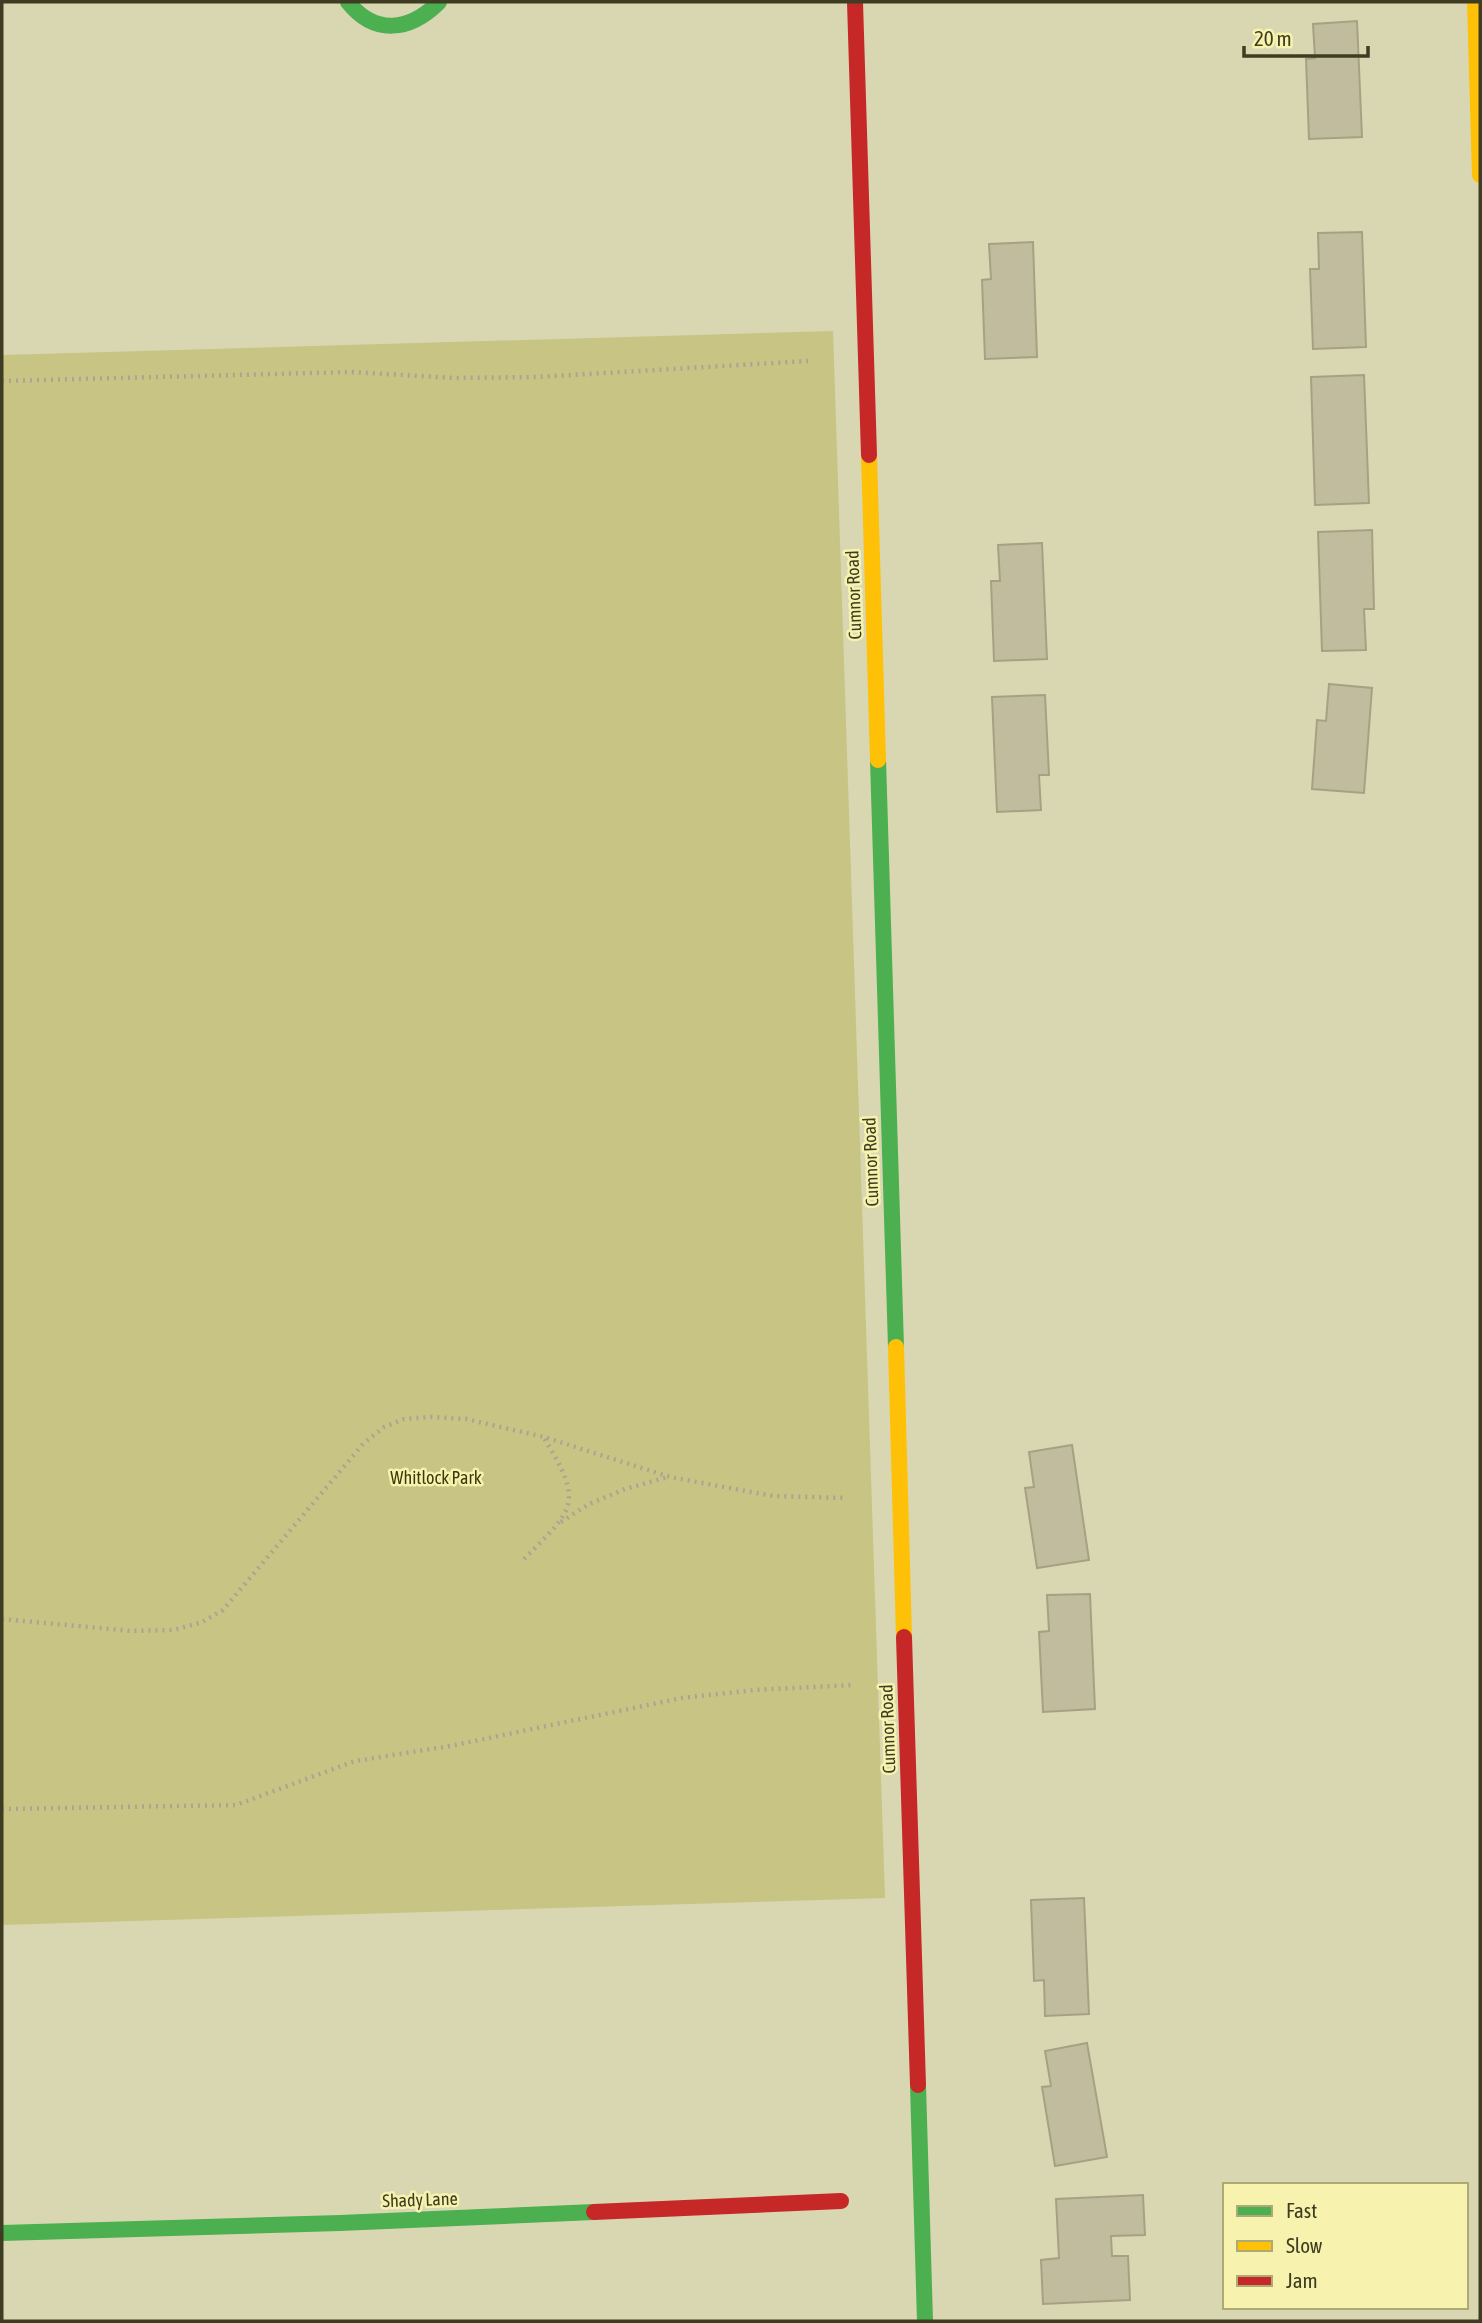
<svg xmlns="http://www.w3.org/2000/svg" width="1482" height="2323" font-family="'Asap Condensed',sans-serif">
	<rect width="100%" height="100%" fill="#d9d7b1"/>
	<path fill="#c7c484" d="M833 331 885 1898 2 1925V355Z"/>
	<path fill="#c2bc9e" stroke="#a7a184" stroke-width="2" d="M1357 21 1362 137 1309 139 1306 59 1315 58 1313 24Z
		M1362 232 1366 347 1313 349 1310 269H1319L1318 233Z
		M1033 242 1037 357 985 359 982 280 991 279 989 244Z
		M1364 375 1369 503 1315 505 1311 377Z
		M1372 530 1374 609H1364L1366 650 1322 651 1318 532Z
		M1042 543 1047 659 994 661 991 581H1000L998 545Z
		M1329 684 1372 688 1364 793 1312 789 1317 720 1326 721Z
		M1045 695 1049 775H1039L1041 810 997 812 992 697Z
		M1072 1445 1089 1560 1037 1568 1025 1488 1034 1487 1029 1452Z
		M1090 1594 1095 1709 1043 1712 1039 1632 1049 1631 1047 1595Z
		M1084 1898 1089 2014 1045 2016 1044 1980 1034 1981 1031 1900Z
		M1087 2043 1107 2157 1055 2166 1042 2087 1051 2086 1045 2051Z
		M1143 2195 1145 2235 1111 2236 1112 2256H1128L1130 2300 1043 2304 1041 2260 1059 2258 1056 2199Z"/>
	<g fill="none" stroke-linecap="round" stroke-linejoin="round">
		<path stroke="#aea392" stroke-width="4.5" stroke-dasharray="2 5" stroke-linecap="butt" d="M2 381 351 372 455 378 537 377 808 361
			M561 1522 589 1504 625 1489 668 1477
			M524 1559C575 1508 584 1503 544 1438
			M2 1619 131 1631 174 1630 202 1622 223 1610 363 1444 384 1427 404 1419 432 1417 466 1419 544 1437 670 1477 773 1496 847 1498
			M2 1809 236 1805 355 1761 450 1746 682 1698 754 1690 853 1685"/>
		<path stroke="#4caf50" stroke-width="16" d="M348 2C375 36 410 31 439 2
			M878 760 896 1347
			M918 2085 925 2321
			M2 2233 340 2223 594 2212"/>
		<path stroke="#ffc107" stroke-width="16" d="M1475 2 1480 175
			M869 455 878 760
			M896 1347 904 1637"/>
		<path stroke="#c62828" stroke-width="16" d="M855 2 869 455
			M904 1637 918 2085
			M594 2212 841 2201"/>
	</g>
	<g text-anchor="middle" stroke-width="5" stroke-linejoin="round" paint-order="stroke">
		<g font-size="18" fill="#3e3c21" stroke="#f7f3ae">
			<text transform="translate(854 595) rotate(-92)" y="6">Cumnor Road</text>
			<text transform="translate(871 1162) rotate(-92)" y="6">Cumnor Road</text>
			<text transform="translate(888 1729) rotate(-92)" y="6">Cumnor Road</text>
			<text transform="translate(420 2200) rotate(-2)" y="6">Shady Lane</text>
		</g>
		<g font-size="18" fill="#3c390c" stroke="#f7f3ae">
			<text x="436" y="1484">Whitlock Park</text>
		</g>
	</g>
	<rect width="1482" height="2323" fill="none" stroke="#3e3c21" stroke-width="7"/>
	<rect x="1223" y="2183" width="245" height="126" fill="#f7f3ae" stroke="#adaa76" stroke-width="2"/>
	<rect x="1237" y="2206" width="35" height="10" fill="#4caf50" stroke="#adaa76" stroke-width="2"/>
	<text x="1286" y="2218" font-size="21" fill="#3e3c21">Fast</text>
	<rect x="1237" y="2241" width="35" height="10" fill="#ffc107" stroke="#adaa76" stroke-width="2"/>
	<text x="1286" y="2253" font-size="21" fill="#3e3c21">Slow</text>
	<rect x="1237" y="2276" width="35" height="10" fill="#c62828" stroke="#adaa76" stroke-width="2"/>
	<text x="1286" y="2288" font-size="21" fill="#3e3c21">Jam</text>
	<path d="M1244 46v10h124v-10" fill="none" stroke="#3e3c21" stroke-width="3.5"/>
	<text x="1254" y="46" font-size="21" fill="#3e3c21" stroke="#f7f3ae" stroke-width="5" paint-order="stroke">20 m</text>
</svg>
